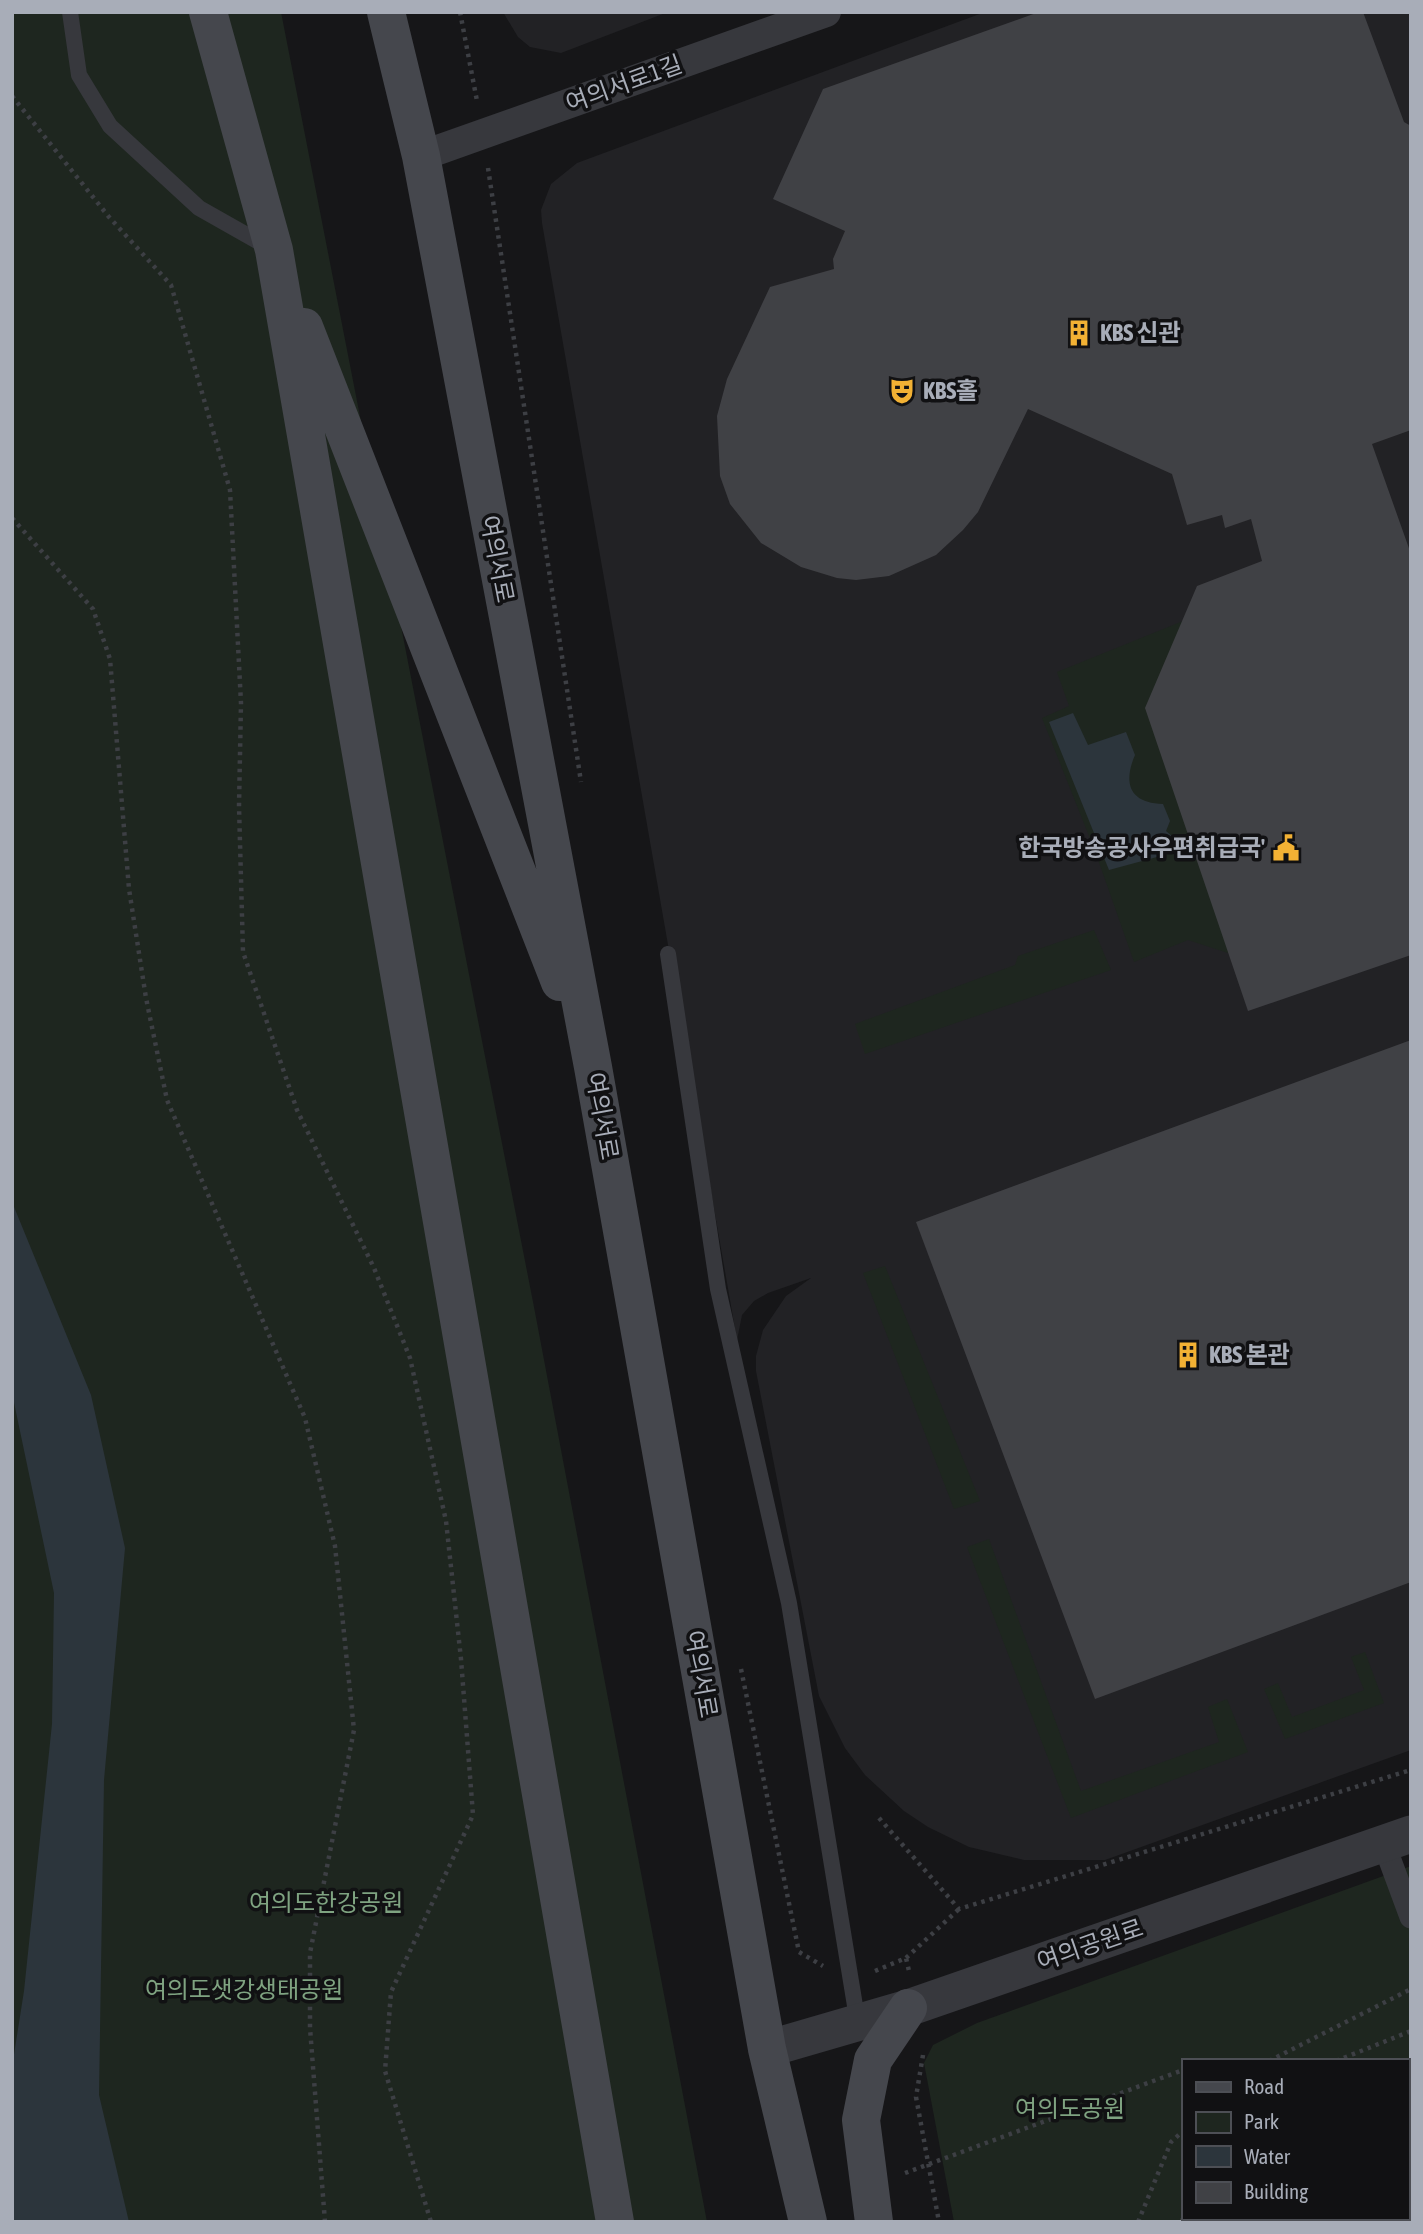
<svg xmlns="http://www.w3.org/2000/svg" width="1423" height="2234" font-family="'Asap Condensed','Noto Sans KR',sans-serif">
	<rect width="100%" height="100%" fill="#161618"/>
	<path fill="#222225" d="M503 12H668L561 53 530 47 518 37Z
		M985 12H1411V1750L1105 1860H1024L969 1847 928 1827 904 1811 865 1775 845 1748 819 1696 756 1371V1356L763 1330 786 1296 811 1278 768 1293 754 1301 742 1315 737 1340 542 223 541 210 551 184 577 163Z"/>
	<path fill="#1e261f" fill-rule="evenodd" d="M12 12H281L534 1307 707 2222H12Z
		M1183 621 1228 953 1188 940 1134 962 1095 851 1042 718 1069 706 1057 672Z
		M1094 930 1111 970 865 1054 855 1024 1015 965 1018 956Z
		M885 1266 980 1501 954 1509 863 1273Z
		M989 1539 1081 1791 1219 1742 1208 1707 1227 1699 1248 1752 1071 1818 967 1547Z
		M1365 1652 1384 1703 1285 1739 1264 1689 1278 1683 1292 1717 1364 1690 1351 1657Z
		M1411 1866V2222H954L924 2063 933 2045 977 2023ZM1183 2061H1407V2218H1183Z"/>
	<path fill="#2c353c" d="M1073 713 1088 745 1126 732 1135 755C1123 783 1129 803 1163 804L1170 821 1166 831 1173 837 1168 854 1109 870 1049 722Z
		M12 1202 91 1395 125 1548 104 1780 99 2095 129 2222H12V2067L24 1991 52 1724 54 1593 12 1393Z"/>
	<path fill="#404145" d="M1039 12H1363L1404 122 1411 126V430L1372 444 1411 554V955L1248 1011 1145 708 1197 586 1262 561 1251 519 1225 528 1222 515 1187 525 1172 474 1028 409 978 512 963 530 936 555 889 576 856 580 837 578 801 567 761 543 730 504 720 476 717 416 727 379 770 287 834 269 833 259 845 231 773 199 823 89Z
		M1411 1040V1582L1095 1699 916 1222Z"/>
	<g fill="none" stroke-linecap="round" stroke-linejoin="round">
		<path stroke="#3d3f44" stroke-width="4.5" stroke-dasharray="3.5 5" stroke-linecap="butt" d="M460 12 477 101
			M12 96 109 217 171 285 230 490 241 703 239 806 243 952 297 1110 374 1268 410 1358 446 1521 461 1659 473 1815 391 1992 385 2071 431 2222
			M488 168 581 782
			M12 518 93 609 110 659 129 889 146 998 167 1100 305 1418 335 1546 354 1730 310 1953V2028L325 2222
			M741 1669 799 1952 823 1966
			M879 1818 959 1909 1411 1770
			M906 1958 959 1909
			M875 1971 906 1958 909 1971
			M923 2055 916 2097 939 2222
			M1269 2061 1411 1989
			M1336 2061 1411 2031
			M905 2173 1183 2070
			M1138 2222 1171 2142 1183 2131
			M1182 2222 1183 2218"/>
		<path stroke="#37383d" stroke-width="16" d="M70 12 79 75 110 126 199 208 268 247
			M668 954 718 1289 789 1603 858 2024"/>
		<path stroke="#37383d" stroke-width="23" d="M1384 1844 1411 1917"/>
		<path stroke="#37383d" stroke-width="30" d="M421 156 826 12"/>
		<path stroke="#37383d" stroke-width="37" d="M767 2049 908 2008 1411 1834"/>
		<path stroke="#45474d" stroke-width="38" d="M208 12 274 250 615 2222
			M386 12 421 156 593 1067 767 2049 808 2222
			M304 327 560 982
			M874 2222 861 2120 873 2060 908 2008"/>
	</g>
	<defs>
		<g id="building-bare" transform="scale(2.1)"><path d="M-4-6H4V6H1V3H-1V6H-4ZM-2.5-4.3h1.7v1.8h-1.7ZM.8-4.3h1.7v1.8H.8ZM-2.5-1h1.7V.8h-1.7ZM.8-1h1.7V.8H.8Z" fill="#f2b134" stroke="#111113" stroke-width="2.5" paint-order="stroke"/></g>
		<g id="theatre-bare" transform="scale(2.1)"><path d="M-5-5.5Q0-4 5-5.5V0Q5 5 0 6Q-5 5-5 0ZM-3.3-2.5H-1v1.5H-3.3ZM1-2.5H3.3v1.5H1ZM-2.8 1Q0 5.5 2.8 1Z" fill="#f2b134" stroke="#111113" stroke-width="2.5" paint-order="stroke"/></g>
		<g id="civic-bare" transform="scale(2.1)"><path d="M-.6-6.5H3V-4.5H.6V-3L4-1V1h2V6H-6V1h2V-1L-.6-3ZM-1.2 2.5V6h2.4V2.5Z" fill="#f2b134" stroke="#111113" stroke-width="2.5" paint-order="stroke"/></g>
	</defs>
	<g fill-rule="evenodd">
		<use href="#building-bare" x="1079" y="333"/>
		<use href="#theatre-bare" x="902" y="391"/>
		<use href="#civic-bare" x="1286" y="848"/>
		<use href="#building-bare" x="1188" y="1355"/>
	</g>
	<g text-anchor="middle" stroke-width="7" stroke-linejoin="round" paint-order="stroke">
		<g font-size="24" fill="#a8adb8" stroke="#111113">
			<text transform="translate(624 84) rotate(-20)" y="8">여의서로1길</text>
			<text transform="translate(497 559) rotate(79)" y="8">여의서로</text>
			<text transform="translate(602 1116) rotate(80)" y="8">여의서로</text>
			<text transform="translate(701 1674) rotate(80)" y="8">여의서로</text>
			<text transform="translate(1090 1945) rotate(-19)" y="8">여의공원로</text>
		</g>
		<g font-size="24" font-weight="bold" fill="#a8adb8" stroke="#111113" text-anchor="start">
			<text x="1100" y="341">KBS 신관</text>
			<text x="923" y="399">KBS홀</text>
			<text x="1265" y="856" text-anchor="end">한국방송공사우편취급국'</text>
			<text x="1209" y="1363">KBS 본관</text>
		</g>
		<g font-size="24" fill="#7fa381" stroke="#111113">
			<text x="326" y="1911">여의도한강공원</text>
			<text x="244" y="1998">여의도샛강생태공원</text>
			<text x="1070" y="2117">여의도공원</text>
		</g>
	</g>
	<rect width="1423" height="2234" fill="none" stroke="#a8adb8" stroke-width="28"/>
	<rect x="1182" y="2059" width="228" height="161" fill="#111113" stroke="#4d4f55" stroke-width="2"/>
	<rect x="1196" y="2082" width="35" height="10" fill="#45474d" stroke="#4d4f55" stroke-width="2"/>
	<text x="1244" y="2094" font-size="21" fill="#a8adb8">Road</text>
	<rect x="1196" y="2112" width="35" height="21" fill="#1e261f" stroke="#4d4f55" stroke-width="2"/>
	<text x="1244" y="2129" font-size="21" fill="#a8adb8">Park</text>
	<rect x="1196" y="2146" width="35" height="21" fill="#2c353c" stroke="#4d4f55" stroke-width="2"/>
	<text x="1244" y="2164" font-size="21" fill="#a8adb8">Water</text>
	<rect x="1196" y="2182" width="35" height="21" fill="#404145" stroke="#4d4f55" stroke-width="2"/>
	<text x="1244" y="2199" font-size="21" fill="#a8adb8">Building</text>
</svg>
